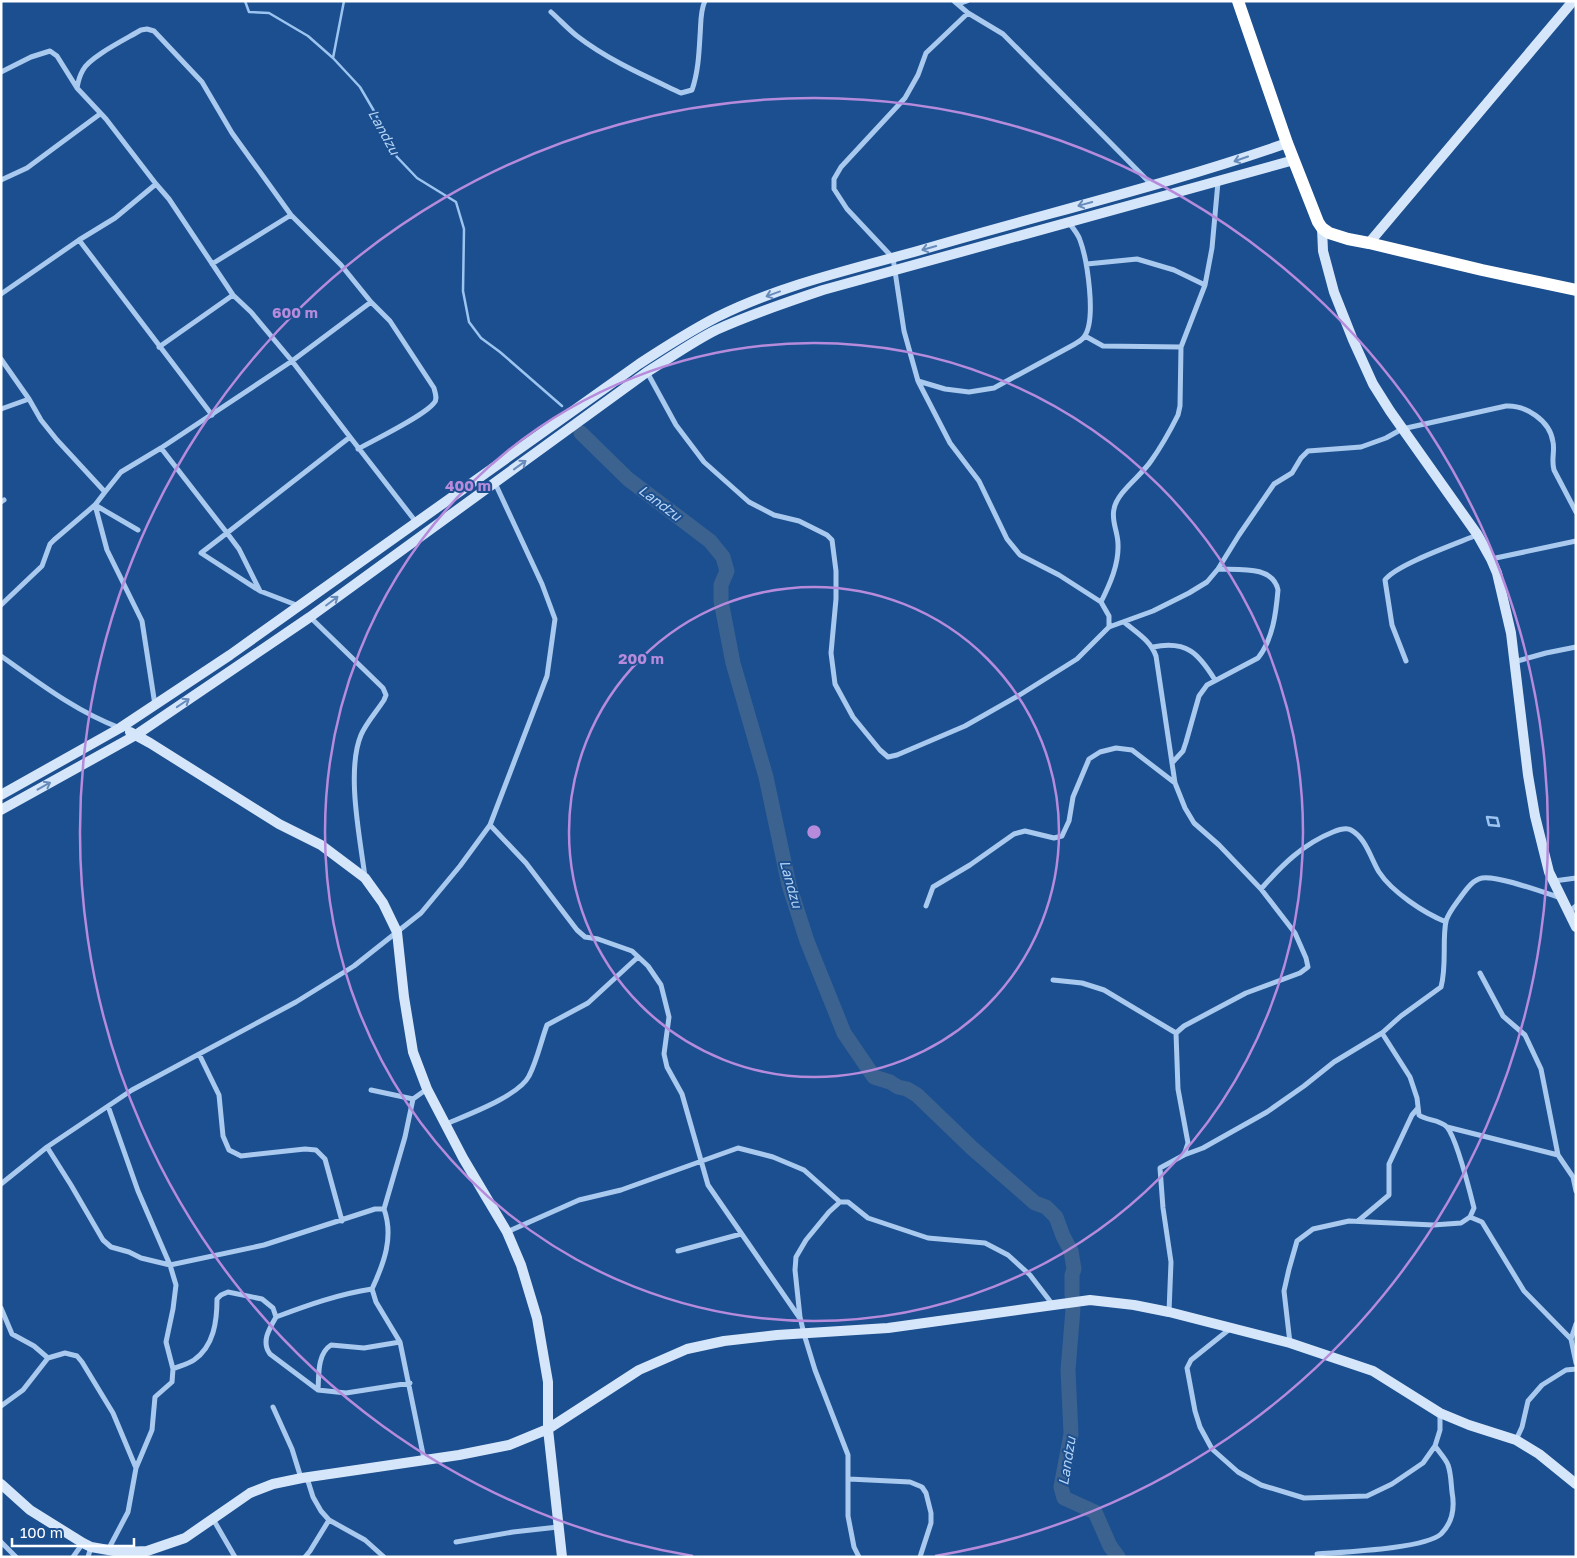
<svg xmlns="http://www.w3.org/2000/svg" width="1577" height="1558" font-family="'Golos Text',sans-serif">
	<rect width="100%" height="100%" fill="#1b4f8f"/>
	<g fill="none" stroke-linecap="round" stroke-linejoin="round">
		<path stroke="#9cc4f0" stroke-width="2.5" d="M245 1 249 12 269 13 308 36 333 58 360 87 374 111 397 157 417 178 456 202 464 229 463 291 469 322 481 338 500 352 562 406
			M333 58 344 1
			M1487 817 1497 818 1499 826 1489 825Z"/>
		<path stroke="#3c6290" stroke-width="15" d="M581 433 628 479 710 541 723 557 727 571 721 585V601L733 663 766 777 789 885 807 941 844 1033 874 1077 890 1082 898 1087 907 1089 917 1095 972 1148 1035 1203 1046 1207 1056 1217 1063 1236 1071 1251 1074 1269 1072 1275V1295
			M1073 1309 1068 1370 1071 1434 1061 1487 1064 1498 1095 1512 1110 1546 1118 1557"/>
		<path stroke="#a9c9ee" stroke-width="5" d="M954 1 968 13 1003 34 1152 185
			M958 4 967 1
			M551 12C560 20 568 29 577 36 608 60 645 76 681 93L692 90C698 73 699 54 700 36 701 25 700 11 705 1
			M968 13 926 53 918 75 905 98 841 167 834 179V189L847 209 893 258 904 331 918 381 950 443 979 481 1007 539 1020 555 1059 575 1101 602 1109 616V627
			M1 72 31 57 50 51 57 56 77 88 106 119 156 184
			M77 88C78 82 80 75 83 70 89 57 128 38 141 30L147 29 154 31 202 82 232 133 291 215 341 265 371 302 390 321 434 388C435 393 438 399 434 403 424 416 374 440 358 449
			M1 180 27 168 100 114
			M212 264 291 215
			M1087 264 1137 259 1174 270 1205 285 1181 347 1180 406 1178 415C1170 431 1161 447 1151 461 1141 476 1117 492 1114 509 1111 521 1118 532 1118 544 1119 564 1110 584 1101 602
			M1205 285 1212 248 1218 182
			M1 294 79 240
			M1085 336 1103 346 1181 347
			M159 347 233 295
			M1 359 29 399
			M647 372 676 425 704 462 749 502 774 515 799 521 827 535 832 540 836 571V599L831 653 835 684 853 717 880 750 888 757 897 755 965 726 1018 696 1077 659 1109 627 1153 611 1189 593 1207 582 1218 569 1239 535 1274 484 1292 473 1301 458 1308 451 1361 447 1386 438 1402 429 1506 406C1525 405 1550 420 1553 442 1555 451 1551 460 1554 470L1576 512
			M918 381 945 389 969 392 994 388 1075 344C1078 342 1082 340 1084 337 1097 320 1087 259 1080 240 1078 234 1073 228 1069 223
			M1 409 29 399 41 420 57 440 105 492 95 505 54 540 50 544 42 566 1 605
			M212 415 79 240 115 218 156 184 169 199 233 295 251 312 292 361 371 302
			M161 448 292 361 350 437
			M105 492 121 472 161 448 227 533 350 437 416 522
			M1 502 4 500
			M95 505 107 550 142 621 155 705
			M95 505 138 530
			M1491 559 1576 541
			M260 591 201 553 227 533 239 549 260 591 299 606
			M310 617 383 688 386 695 384 700C377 711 366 723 361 735 346 771 360 838 365 877
			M1124 622C1137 633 1150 640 1156 656L1175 783 1185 808 1194 823 1219 845 1261 889 1295 933 1306 958 1308 967 1300 973 1246 993 1184 1026 1176 1033 1178 1089 1188 1143 1184 1155 1160 1168 1163 1208 1171 1262 1169 1312
			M1153 647C1187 640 1199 654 1215 680
			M1 656C39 683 77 712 120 728
			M1406 661 1392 625 1385 580C1395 565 1458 543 1477 535
			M1514 662 1546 653 1576 647
			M1172 763 1183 751 1186 742 1199 696 1207 685 1258 658C1273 639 1276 613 1278 590 1273 565 1238 570 1218 569
			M490 825 526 863 577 930 585 937 598 939 632 951 648 966 661 985 669 1017 664 1054 667 1067 682 1094 708 1185 799 1317
			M1554 881 1576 878
			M1261 889C1282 865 1303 844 1333 832 1338 830 1346 827 1351 830 1366 838 1371 859 1379 872 1392 892 1424 913 1446 922
			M926 906 933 887 970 865 1014 834 1025 831 1054 838 1062 836 1069 821 1073 797 1089 759 1100 752 1116 748 1132 750 1175 783
			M1568 912 1576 906
			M1480 973 1503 1016 1525 1035 1541 1069 1558 1155 1573 1177 1576 1191
			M1053 980 1082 983 1104 990 1176 1033
			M199 1054 219 1095 223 1136 229 1150 241 1156 305 1149 316 1150 325 1159 342 1221
			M371 1090 413 1099 427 1089
			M413 1099 405 1137 384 1209C394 1237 384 1263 372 1289L376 1302 400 1342 424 1459
			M108 1106 138 1191 170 1265 176 1285 173 1309 166 1342 173 1369 172 1382 155 1397 152 1430 136 1468
			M446 1124C467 1115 519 1096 529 1076 537 1061 541 1041 547 1025L588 1003 638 957
			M1447 1127 1558 1155
			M47 1147 71 1185 103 1240 111 1247 129 1252 141 1258 170 1265 264 1245 375 1209H384
			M1184 1155 1203 1148 1267 1112 1304 1086 1334 1062 1382 1033 1401 1016 1441 987C1447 965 1442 941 1446 921 1449 912 1455 905 1460 898 1466 890 1472 880 1482 878 1497 875 1545 893 1561 898
			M1 1184 47 1147 132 1090 296 1002 354 966 421 913 460 866 490 825 547 676 555 619 542 584 495 483
			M1470 1217 1482 1222 1524 1291 1571 1339
			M1358 1221 1389 1195V1164L1412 1115 1418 1108
			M507 1232 579 1200 621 1190 738 1148 773 1157 804 1170 840 1202
			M678 1251 741 1234
			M372 1289C339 1294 308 1305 276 1317 269 1329 261 1342 270 1354L318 1390 346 1393 410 1383
			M1 1308 12 1334 34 1346 48 1358 65 1353 77 1356 82 1362 113 1413 136 1468 128 1512 108 1550
			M1576 1324 1571 1339 1576 1363
			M1231 1328 1191 1360 1187 1368 1195 1411 1200 1427 1212 1449 1238 1472 1261 1485 1304 1498 1367 1496 1392 1484 1423 1463 1435 1446 1440 1430V1413
			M1290 1343 1284 1291 1289 1269 1297 1241 1313 1229 1349 1221 1433 1225 1461 1223 1470 1217 1474 1208C1470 1192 1456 1138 1447 1127 1439 1119 1427 1121 1419 1115L1417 1098 1410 1077 1382 1033
			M173 1369C180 1366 188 1364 194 1360 214 1346 217 1321 217 1299L221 1295 228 1292 262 1299 273 1308 276 1317
			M318 1390C319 1375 317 1354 331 1345L364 1348 400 1342
			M1 1406 23 1390 48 1358
			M273 1407 292 1449 301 1478
			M1516 1440 1522 1427 1528 1401 1542 1385 1566 1370 1576 1369
			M307 1478 313 1497 321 1511 329 1520 365 1540 384 1557
			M849 1479 910 1482 922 1487 926 1493 931 1513V1523L920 1557
			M213 1519 235 1557
			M1 1542 16 1557
			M456 1542 513 1532 558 1527
			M1317 1554C1341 1552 1424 1549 1441 1534 1453 1522 1455 1508 1452 1492 1451 1483 1451 1473 1448 1465 1446 1459 1439 1452 1435 1446
			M73 1557 83 1543
			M88 1557 91 1547
			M305 1557 310 1551 329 1520
			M859 1557 854 1547 848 1516V1455L815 1370 804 1334 800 1317 795 1270 796 1257 806 1240 829 1212 840 1202H848L868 1218 928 1238 985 1243 1008 1255 1030 1275 1053 1305"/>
		<path stroke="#d6e6fa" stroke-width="10" d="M1322 228 1323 251 1334 292 1353 340 1373 384 1390 411 1477 534 1491 559 1497 573 1511 633 1528 775 1535 816 1549 872 1576 927
			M1369 243 1573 1
			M130 732 150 743 279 824 321 845 365 878 383 903 397 932 404 997 413 1052 427 1089 463 1158 507 1232 521 1265 537 1318 548 1382V1429L562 1557
			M1 795 120 728 230 655 639 364C665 347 690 331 717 317 781 285 853 269 921 250 1043 214 1167 185 1287 143
			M1 810 136 735 310 617 647 372C670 358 692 342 716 330 751 314 787 302 823 290L1294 160
			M1 1484 30 1510 83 1543 91 1547 120 1552 147 1551 185 1538 250 1493 273 1484 302 1478 459 1455 509 1445 548 1429 639 1370 687 1349 724 1341 777 1335 888 1328 1090 1300 1134 1305 1169 1312 1290 1343 1373 1371 1440 1413 1469 1425 1516 1440 1539 1454 1576 1484"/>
		<path stroke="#fff" stroke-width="12" d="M1238 1 1287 143 1318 222 1322 228 1329 233 1348 239 1369 243 1482 270 1576 290"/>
	</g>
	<defs><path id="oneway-shaft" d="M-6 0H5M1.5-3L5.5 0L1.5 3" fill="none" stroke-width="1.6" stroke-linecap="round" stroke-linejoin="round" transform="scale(1.25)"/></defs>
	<g stroke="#668bba">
		<use href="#oneway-shaft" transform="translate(1241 159) rotate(161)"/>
		<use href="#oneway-shaft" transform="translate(1085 204) rotate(165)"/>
		<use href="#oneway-shaft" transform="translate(929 248) rotate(164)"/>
		<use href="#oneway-shaft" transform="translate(773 294) rotate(160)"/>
		<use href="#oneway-shaft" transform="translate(520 465) rotate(-36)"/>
		<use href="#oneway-shaft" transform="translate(332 601) rotate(-37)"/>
		<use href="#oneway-shaft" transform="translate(183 703) rotate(-34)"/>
		<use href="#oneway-shaft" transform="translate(44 786) rotate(-29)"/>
	</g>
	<g fill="none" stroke="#b68bdc" stroke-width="2.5">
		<circle cx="814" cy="832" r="245"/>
		<circle cx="814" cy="832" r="489"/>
		<path d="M693 1556A734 734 0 1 1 935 1556"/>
	</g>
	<g text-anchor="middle" stroke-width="4" stroke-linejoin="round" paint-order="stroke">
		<g font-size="14" font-style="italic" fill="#b5d3f5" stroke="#1b4f8f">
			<text transform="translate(384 132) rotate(61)" y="5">Landzu</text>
			<text transform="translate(660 503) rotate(37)" y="5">Landzu</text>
			<text transform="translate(791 884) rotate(74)" y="5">Landzu</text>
			<text transform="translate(1067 1461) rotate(-81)" y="5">Landzu</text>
		</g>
	</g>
	<circle cx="814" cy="832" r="8" fill="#b68bdc" stroke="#1b4f8f" stroke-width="2.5"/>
	<g font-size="15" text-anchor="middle" font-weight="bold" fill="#b68bdc" stroke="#1b4f8f" stroke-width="4" stroke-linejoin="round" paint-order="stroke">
		<text x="295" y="318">600 m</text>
		<text x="468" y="491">400 m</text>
		<text x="641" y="664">200 m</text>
	</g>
	<rect width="1577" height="1558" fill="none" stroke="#ffffff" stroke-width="5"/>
	<path d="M12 1538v8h122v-8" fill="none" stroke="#ffffff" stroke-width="2.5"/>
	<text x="20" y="1538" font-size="15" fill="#ffffff" stroke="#1b4f8f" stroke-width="4" paint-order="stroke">100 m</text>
</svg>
